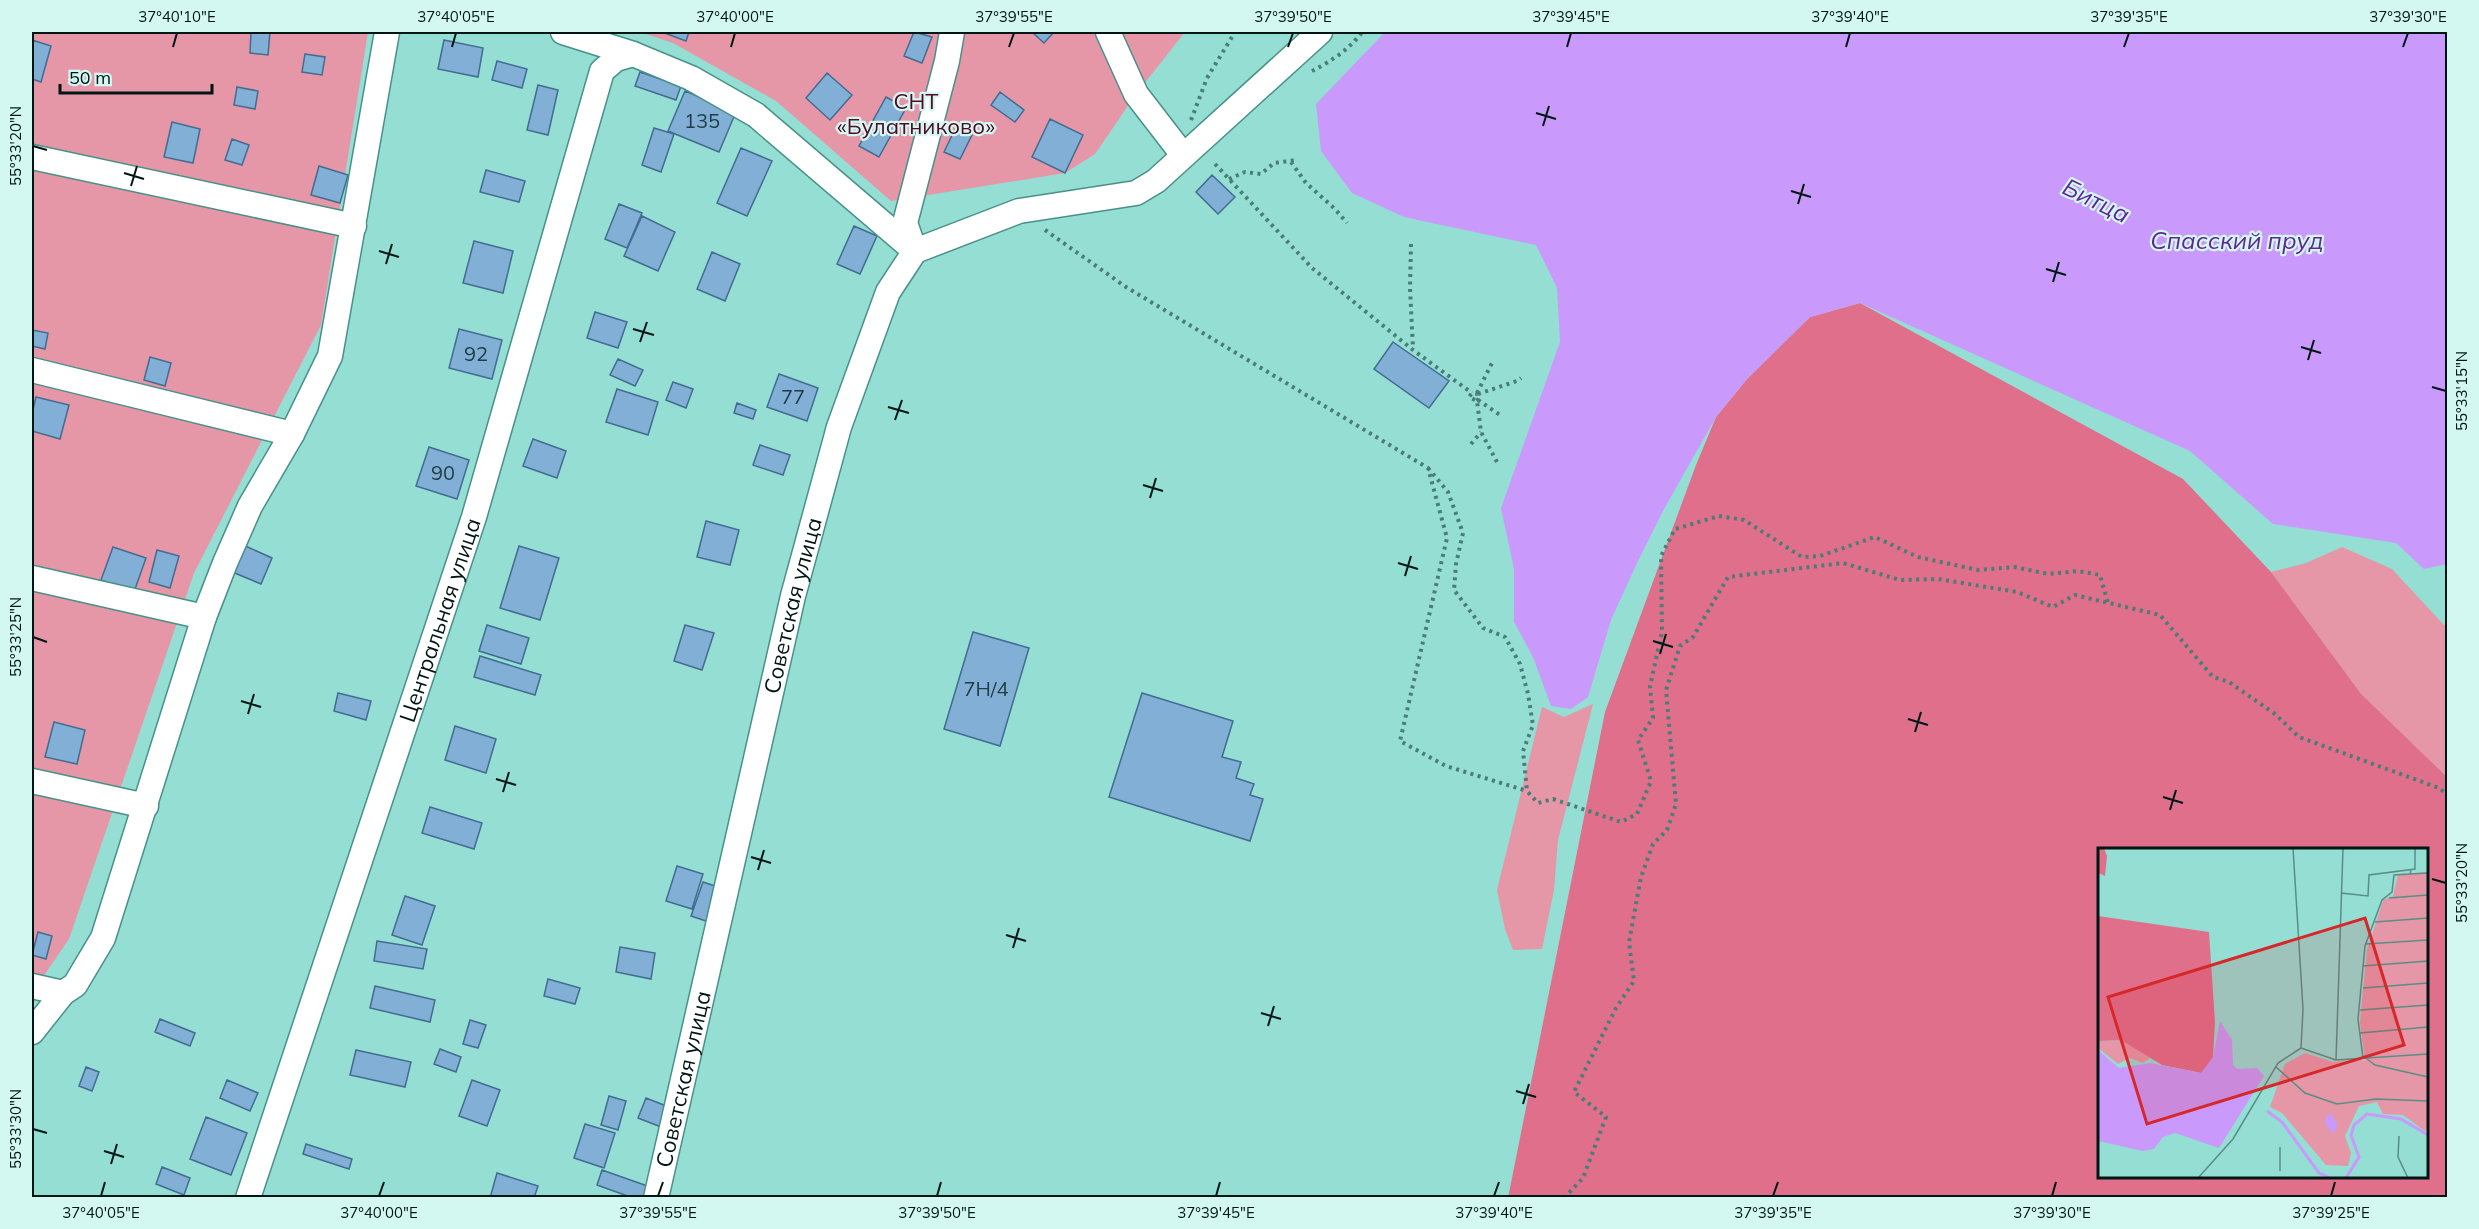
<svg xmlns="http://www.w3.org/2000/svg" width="2479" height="1229" font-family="Mulish,sans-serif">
	<rect width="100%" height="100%" fill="#94ded4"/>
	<path fill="#e597a8" d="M32 32H368L321 325 194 573 69 939 32 993Z
		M640 32H1185L1136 94 1095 154 1065 173 891 201 776 101 673 43Z
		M2342 547 2392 569 2444 625 2447 624V777L2361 695 2271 572 2306 563Z
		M1593 704 1558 840 1554 890 1542 949 1513 950 1505 929 1497 890 1542 707 1564 717Z"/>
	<path fill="#e06f8c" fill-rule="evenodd" d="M1860 303 2183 479 2271 572 2361 694 2447 777V1197L1508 1198 1605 712 1696 465 1716 417 1747 379 1810 317ZM2100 850H2426V1176H2100Z"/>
	<path fill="#c99afc" d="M1385 32H2447V564L2424 569 2396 543 2273 524 2190 451 1860 303 1810 317 1747 379 1716 417 1664 509 1638 561 1611 620 1588 697 1571 709 1551 706 1533 657 1514 622V569L1501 508 1560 342 1557 288 1536 245 1404 217 1352 193 1321 151 1316 104Z"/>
	<path fill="#82afd6" stroke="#426c90" stroke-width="1.5" d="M251 32H270L268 55 250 53Z
		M662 32H689L686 41Z
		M914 32 932 37 922 63 904 56Z
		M1032 32H1054L1044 43Z
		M32 40 51 46 41 82 32 79Z
		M444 40 483 48 478 77 438 69Z
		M305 54 325 57 322 75 302 72Z
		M497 61 527 69 522 88 492 80Z
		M640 72 681 86 676 100 635 86Z
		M827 73 852 95 830 120 806 98Z
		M538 85 558 90 548 135 527 130Z
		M237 87 258 91 255 109 234 105Z
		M685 91 736 112 719 152 668 131Z
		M1000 92 1024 110 1015 122 991 105Z
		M886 97 906 108 879 157 859 146Z
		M1050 119 1083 135 1065 173 1032 157Z
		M172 122 200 129 193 163 164 157Z
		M956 127 972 135 960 159 944 152Z
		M654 128 674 134 661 172 642 165Z
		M232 139 249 145 242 165 225 160Z
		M741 148 772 161 747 216 717 203Z
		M319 166 348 175 340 203 311 195Z
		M486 170 525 181 519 202 480 192Z
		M1212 175 1235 197 1218 214 1196 192Z
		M619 204 642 213 627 248 605 239Z
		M642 216 675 232 658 271 624 256Z
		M854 226 877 236 860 274 837 264Z
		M474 241 513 251 503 293 463 283Z
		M712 252 740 264 725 301 697 289Z
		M595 312 627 322 618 348 587 338Z
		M459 329 502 340 492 379 449 368Z
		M32 330 48 333 45 349 32 346Z
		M1393 342 1449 381 1429 408 1374 369Z
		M150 357 171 363 165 386 144 380Z
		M618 359 643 370 635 386 610 375Z
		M779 374 818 388 807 421 767 407Z
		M673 382 693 389 686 408 666 400Z
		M617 389 658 402 648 435 606 422Z
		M36 397 69 405 60 439 32 431V414Z
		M737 403 756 410 753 419 734 413Z
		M533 439 566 451 557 478 523 466Z
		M760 445 790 455 783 475 753 465Z
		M429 447 469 460 457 499 416 486Z
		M706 521 739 530 730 565 697 557Z
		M241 544 272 558 261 584 230 571Z
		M519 546 559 558 540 620 500 608Z
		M113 547 146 558 134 592 101 580Z
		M157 550 179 556 170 588 149 582Z
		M487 625 529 638 521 664 479 651Z
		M685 625 714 633 702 670 674 661Z
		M973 632 1029 648 1000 746 944 729Z
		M480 656 541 675 535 695 474 677Z
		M338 693 371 701 366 720 334 711Z
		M1142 693 1233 721 1222 757 1241 762 1236 778 1254 784 1250 795 1263 799 1250 841 1109 797Z
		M54 722 85 730 77 764 45 757Z
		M455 726 496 739 486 773 445 760Z
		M430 807 482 823 474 849 422 833Z
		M677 866 703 874 692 909 666 901Z
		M703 882 724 889 712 923 691 916Z
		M405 896 435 906 422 945 392 935Z
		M38 932 52 936 46 959 32 955Z
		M377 941 427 949 423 969 374 961Z
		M620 947 655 953 651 979 616 972Z
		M548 979 580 988 575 1004 544 996Z
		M375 986 435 1000 430 1022 370 1008Z
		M160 1019 195 1033 190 1046 155 1032Z
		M470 1020 486 1025 478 1048 463 1044Z
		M440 1049 461 1057 456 1072 434 1064Z
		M356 1050 411 1062 405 1087 350 1075Z
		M86 1067 99 1072 92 1091 79 1086Z
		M227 1080 258 1093 250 1111 220 1098Z
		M472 1080 500 1090 487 1126 459 1116Z
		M609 1096 626 1101 618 1130 601 1125Z
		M646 1098 669 1107 661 1127 638 1118Z
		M206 1117 247 1133 231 1175 190 1159Z
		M585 1124 615 1133 604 1168 574 1158Z
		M306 1144 352 1159 349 1169 303 1154Z
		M162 1167 190 1178 184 1195 156 1184Z
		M602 1170 656 1189 653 1198H633L597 1185Z
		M497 1173 538 1186 534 1198H490Z"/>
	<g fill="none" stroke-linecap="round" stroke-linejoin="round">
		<g stroke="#499188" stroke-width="27">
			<g id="minor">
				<path d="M563 32 633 54 691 78 756 115 915 251"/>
				<path d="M1108 32 1136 94 1183 155"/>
				<path d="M32 157 354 226"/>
				<path d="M915 251 905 223 947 61 952 32"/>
				<path d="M32 370 292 434"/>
				<path d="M32 578 204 617"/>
				<path d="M32 781 146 806"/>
				<path d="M32 986 63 993"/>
				<path d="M32 1032 63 993 75 985 103 938 204 617 225 563 250 506 292 434 330 356 387 32"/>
				<path id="s1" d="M248 1198 474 517 602 71 616 59 633 54"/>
				<path id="s2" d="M656 1198 793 596 839 427 888 292 915 251 1019 211 1136 193 1156 181 1320 32"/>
			</g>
		</g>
		<path stroke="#4b7c76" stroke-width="4" stroke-dasharray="3 4.5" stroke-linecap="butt" d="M1312 71C1330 62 1350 49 1362 32
			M1191 120 1207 78 1235 32
			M1291 162 1306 183 1335 209 1347 223
			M1215 164 1312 268 1413 350 1472 393
			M1229 179 1245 172 1261 174 1274 163 1297 160
			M1045 230 1126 287 1428 468 1447 538 1400 741 1446 766 1527 791
			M1411 244 1410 288 1413 349
			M1477 393 1492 363
			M1478 394 1517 381 1521 378
			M1478 400 1500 415
			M1477 401 1479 398 1478 394 1472 393 1469 397 1477 401 1481 432 1497 462 1494 465
			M1471 444 1481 432
			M1428 468 1448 492 1463 533 1456 564 1454 590 1483 628 1505 637 1520 664 1528 694 1533 725 1523 751 1527 791 1538 803 1553 799 1621 822 1637 814 1651 781 1638 740 1653 718 1650 686 1662 632 1661 556 1675 529 1719 516 1744 520 1802 557 1820 556 1875 537 1918 557 1978 570 2014 567 2049 574 2078 571 2100 575 2108 603
			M1564 1198 1583 1178 1606 1117 1574 1092 1616 1008 1634 981 1629 942 1641 877 1653 844 1667 830 1676 804 1666 690 1680 646 1693 637 1728 577 1843 563 1900 580 1938 579 2017 592 2053 607 2075 595 2160 615 2213 677 2229 682 2275 714 2299 737 2439 788 2448 795"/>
		<use href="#minor" stroke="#fff" stroke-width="24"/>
	</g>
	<path fill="none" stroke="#001614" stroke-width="2" d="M173 47 177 33M452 47 456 33M731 47 735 33M1009 47 1014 33M1288 47 1293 33M1567 47 1571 33M1846 47 1850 33M2124 47 2129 33M2403 47 2408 33M1536 113 1556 119M1543 126 1549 106M33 146 47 150M124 173 144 179M131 186 137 166M1791 191 1811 197M1798 204 1804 184M379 251 399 257M386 264 392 244M2046 269 2066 275M2053 282 2059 262M633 329 654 335M640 342 647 322M2301 347 2321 353M2308 360 2314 340M2432 387 2446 391M888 407 909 413M895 420 902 400M1143 485 1163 491M1150 498 1156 478M1398 563 1418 569M1405 576 1411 556M33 637 47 642M1653 641 1673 647M1660 654 1666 634M241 701 261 707M248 714 254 694M1908 719 1928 725M1915 732 1921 712M496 779 516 785M503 792 509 772M2163 797 2183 803M2170 810 2176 790M751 857 771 863M758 870 764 850M2432 879 2446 883M1006 935 1026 941M1013 948 1019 928M1261 1013 1281 1019M1268 1026 1274 1006M1516 1091 1536 1097M1523 1104 1529 1084M33 1129 47 1133M104 1151 124 1157M111 1164 117 1144M101 1196 105 1182M379 1196 384 1182M658 1196 663 1182M937 1196 941 1182M1216 1196 1220 1182M1494 1196 1499 1182M1773 1196 1778 1182M2052 1196 2056 1182M2331 1196 2335 1182"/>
	<g text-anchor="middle" stroke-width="4.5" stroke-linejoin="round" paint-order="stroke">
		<g font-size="20" fill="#203c44">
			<text x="702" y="128">135</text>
			<text x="476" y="361">92</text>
			<text x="793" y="404">77</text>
			<text x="443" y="480">90</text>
			<text x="986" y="696">7Н/4</text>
		</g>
		<g font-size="22" fill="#520924" stroke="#d3f7f1">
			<text x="916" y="109">СНТ<tspan x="916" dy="25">«Булатниково»</tspan></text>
		</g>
		<g font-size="22" fill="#001614" stroke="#d3f7f1">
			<text dy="8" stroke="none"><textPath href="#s2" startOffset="608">Советская улица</textPath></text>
			<text dy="8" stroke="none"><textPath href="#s1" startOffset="609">Центральная улица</textPath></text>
			<text dy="8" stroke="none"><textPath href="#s2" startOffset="122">Советская улица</textPath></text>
		</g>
		<g font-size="24" font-style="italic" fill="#642696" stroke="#d3f7f1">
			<text transform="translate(2096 201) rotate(26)" y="8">Битца</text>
			<text x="2237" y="249">Спасский пруд</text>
		</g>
	</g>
	<g transform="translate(2098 848)">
		<rect width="330" height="330" fill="#94ded4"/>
		<path d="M330 24V280L327 283 305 267 285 266 279 254 261 258 247 288 253 305 250 318 228 317 184 265 172 259 187 216 207 205 235 214 267 212 262 174 269 102 285 52 295 48 300 26ZM23 192 39 200 52 210 45 215 32 210 20 216 0 200V193Z" fill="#e597a8"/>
		<path d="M0 0H6L9 8 7 28 0 25ZM0 68 111 84 117 174 115 209 108 222 103 225 64 217 23 192 0 193Z" fill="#e06f8c"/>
		<path d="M122 173 134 192 135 217 139 221 159 220 166 228 121 300 77 285 65 289 56 301 45 303 0 293V202L21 220 53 215 103 225 115 209ZM232 264 240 277 235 286 226 274Z" fill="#c99afc"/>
		<path fill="none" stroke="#c99afc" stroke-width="3" d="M169 263 184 274 221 325 232 330M248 330 261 309 253 287 256 277 269 266 303 271 330 287"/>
		<path fill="none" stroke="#598e87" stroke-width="1.5" d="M312 26 330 25M243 45 270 48 271 27 317 21V0M291 50 330 47M277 74 330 70M268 96 330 92M265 118 330 113M265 140 330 135M262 162 330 157M262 185 330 179M203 200 238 212 330 206M265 210 260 171 267 98 284 52 294 44 296 27 312 26 313 22M269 211 277 217 330 229M238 212 245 0M178 219 207 245 239 256 278 251 330 253M301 288 300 309 310 330M182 323V299M100 330 135 291 180 215 203 200 205 161 195 0"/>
		<path fill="#d62828" fill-opacity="0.15" stroke="#d62828" stroke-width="3" d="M267 70 306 197 49 276 10 149Z"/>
		<rect width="330" height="330" fill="none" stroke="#001614" stroke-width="3"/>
	</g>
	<rect width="2479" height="1229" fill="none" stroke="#d3f7f1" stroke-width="66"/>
	<path d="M60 84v9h152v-9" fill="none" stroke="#001614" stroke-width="3"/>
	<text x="69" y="84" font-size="18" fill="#001614" stroke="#d3f7f1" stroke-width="4.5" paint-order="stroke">50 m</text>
	<rect x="33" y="33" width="2413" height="1163" fill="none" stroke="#001614" stroke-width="2"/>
	<g font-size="15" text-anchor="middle" fill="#001614">
		<text x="177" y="22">37°40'10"E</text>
		<text x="456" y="22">37°40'05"E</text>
		<text x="735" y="22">37°40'00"E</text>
		<text x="1014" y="22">37°39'55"E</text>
		<text x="1293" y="22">37°39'50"E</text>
		<text x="1571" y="22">37°39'45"E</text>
		<text x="1850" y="22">37°39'40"E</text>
		<text x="2129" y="22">37°39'35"E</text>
		<text x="2408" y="22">37°39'30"E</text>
		<text transform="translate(16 146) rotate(-90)" y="5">55°33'20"N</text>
		<text transform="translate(2462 391) rotate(-90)" y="5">55°33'15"N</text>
		<text transform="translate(16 637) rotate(-90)" y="5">55°33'25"N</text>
		<text transform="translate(2462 883) rotate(-90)" y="5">55°33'20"N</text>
		<text transform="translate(16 1129) rotate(-90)" y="5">55°33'30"N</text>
		<text x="101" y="1218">37°40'05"E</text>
		<text x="379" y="1218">37°40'00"E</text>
		<text x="658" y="1218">37°39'55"E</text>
		<text x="937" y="1218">37°39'50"E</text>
		<text x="1216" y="1218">37°39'45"E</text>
		<text x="1494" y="1218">37°39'40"E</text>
		<text x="1773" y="1218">37°39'35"E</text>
		<text x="2052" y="1218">37°39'30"E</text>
		<text x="2331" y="1218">37°39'25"E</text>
	</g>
</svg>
